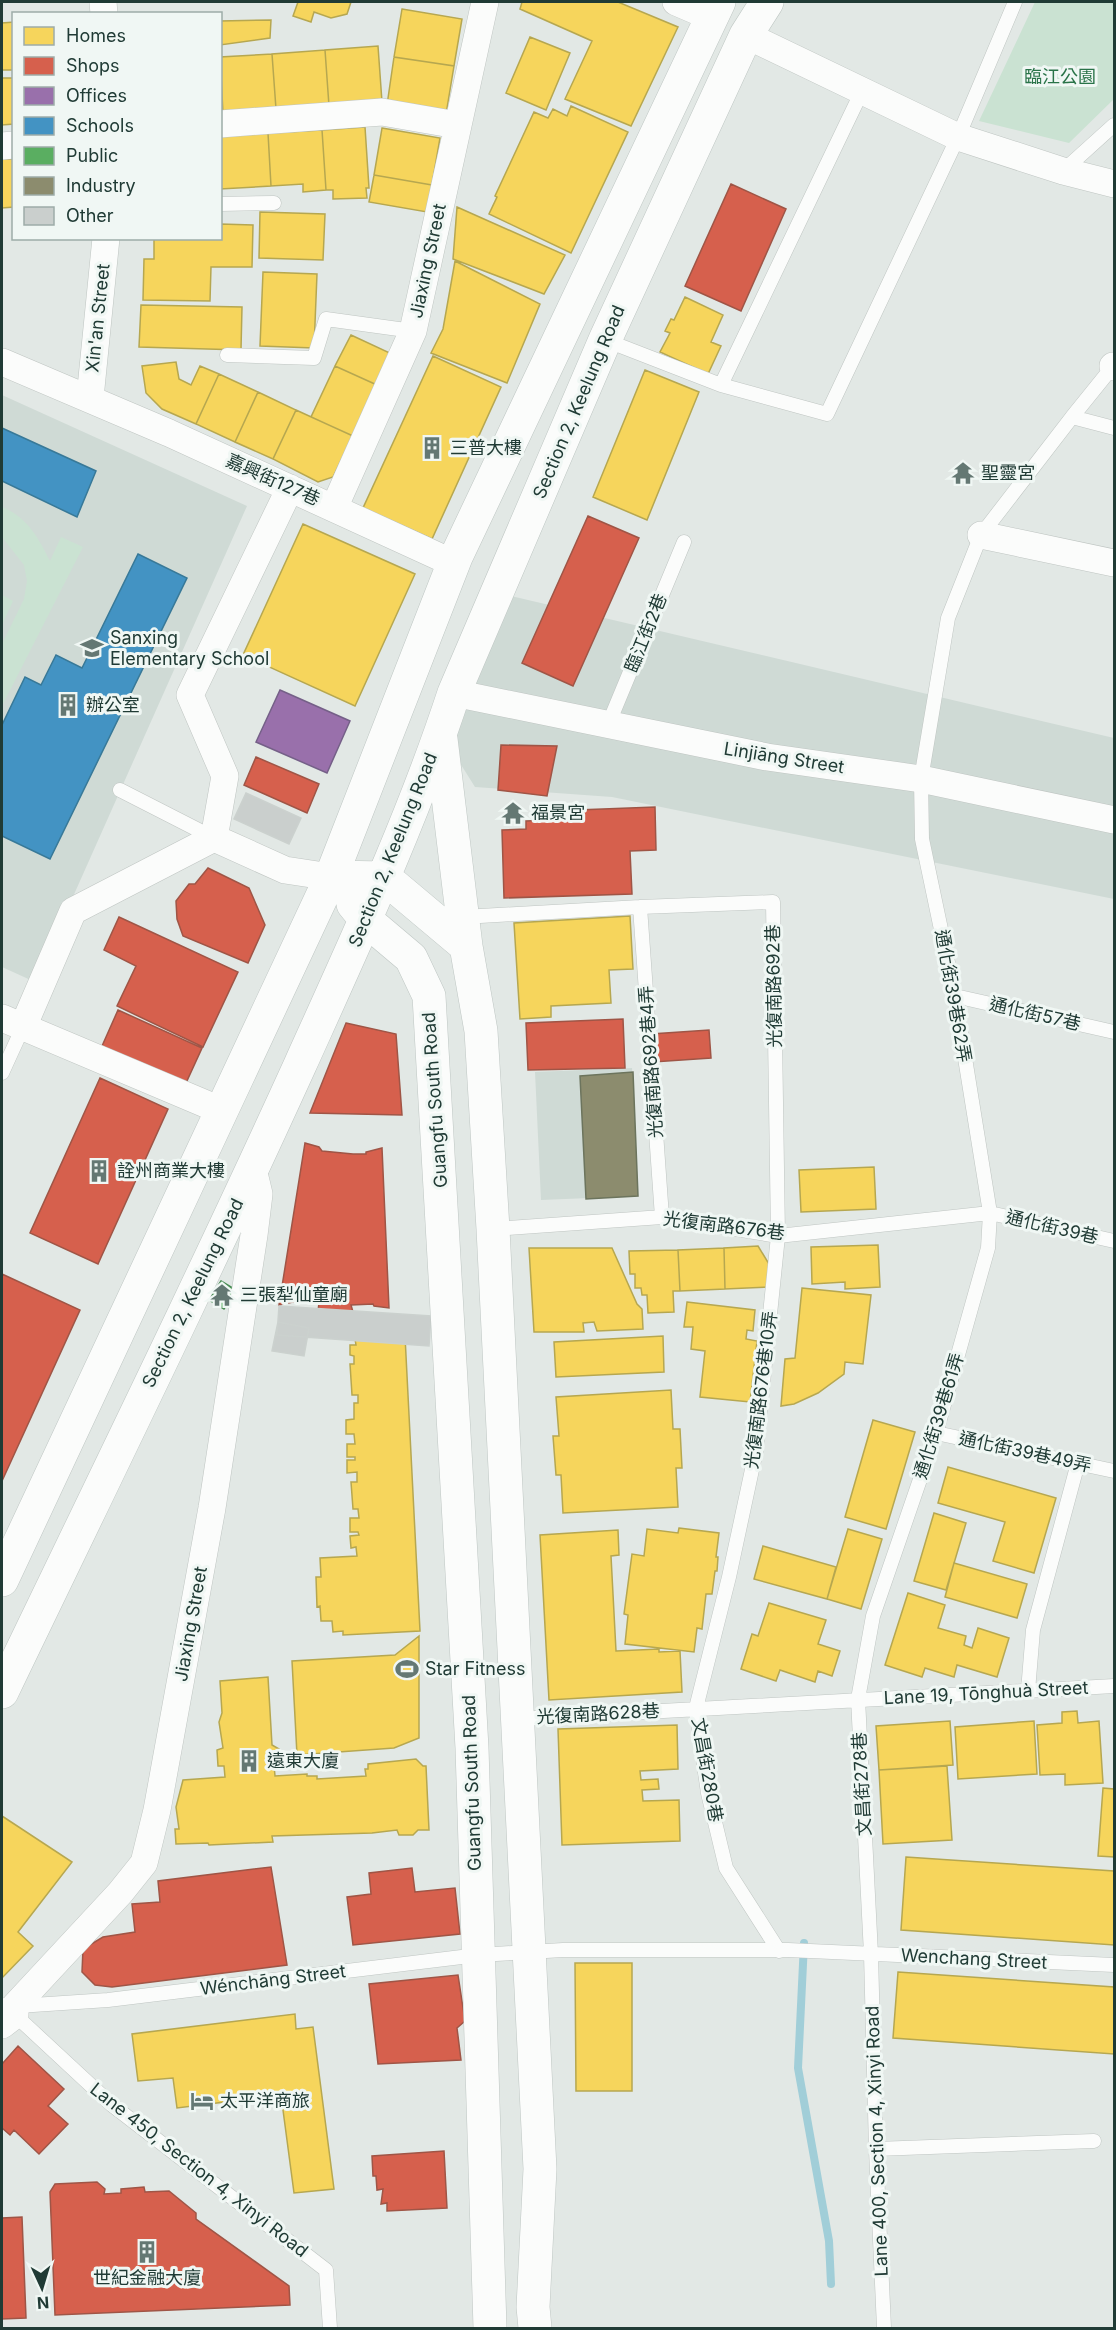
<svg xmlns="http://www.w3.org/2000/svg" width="1116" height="2330" font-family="Inter,'Noto Sans TC',sans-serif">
	<rect width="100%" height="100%" fill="#e2e8e5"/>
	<path fill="#cfdad5" d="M2 395 247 506 35 982 2 967Z
		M511 596 1114 738V899L612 797 475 787 448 744Z
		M632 1068 638 1196 541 1200 535 1072Z"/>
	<path fill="#cae2d2" d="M1035 2H1114V99L1069 143 979 121Z
		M2 507C27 517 38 537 50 561L61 537 83 547 2 706V644L24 599 27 581 24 565 2 537Z
		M2 595 13 601 2 625Z"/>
	<path fill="#f6d55c" stroke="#b6a750" stroke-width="1.5" d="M298 2H351L347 14 331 18 314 12 311 22 293 16Z
		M522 2H618L678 27 631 126 565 99 592 41 520 9Z
		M402 9 462 19 454 66 394 57Z
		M271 20 270 38 220 45V21Z
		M14 22V70H2V23Z
		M530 37 570 53 546 110 506 93Z
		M378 46 382 102 329 106 325 50Z
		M325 50 329 106 276 109 272 54Z
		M272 54 276 109 223 113 220 57Z
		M394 57 454 66 446 114 387 105Z
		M2 78H14V124L2 125Z
		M571 106 628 132 571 253 489 214 497 197 495 196 534 112 548 118 553 109 567 116Z
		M365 127 369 188H366L367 198 333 199V190H326L322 130Z
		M382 128 440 138 432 185 374 175Z
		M322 130 326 190 303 192V184L271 186 268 133Z
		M268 133 271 186 220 189V136Z
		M2 159H14V207L2 208Z
		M374 175 432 185 427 212 369 202Z
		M457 207 565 255 544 294 453 259Z
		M260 212 325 214 323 260 259 258Z
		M220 224 253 225 252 267H211L210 301 143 300 144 259H154V238H220Z
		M455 261 540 304 507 383 431 353 443 329Z
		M263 272 317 274 314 348 260 346Z
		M685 297 723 315 711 342 721 346 708 374 660 352 670 333 665 331 671 319 674 320Z
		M141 305 242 307 241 350 139 347Z
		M351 335 392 354 377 385 335 366Z
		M433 356 501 387 432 539 363 508Z
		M176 362 179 379 191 385 200 366 219 374 196 424 162 409 146 393 142 366Z
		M335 366 377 385 353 436 311 417Z
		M645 370 699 392 647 520 593 497Z
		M219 374 258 392 235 442 196 424Z
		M258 392 296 410 273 459 235 442Z
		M296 410 353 436 333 477 318 482 273 459Z
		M303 524 415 574 355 706 243 655Z
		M630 916 633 969 609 970 611 1003 551 1006V1017L520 1019 514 923Z
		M874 1167 876 1209 801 1212 799 1170Z
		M878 1245 880 1287 845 1289V1282L812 1284 811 1247Z
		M758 1246 769 1264 770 1287 725 1289 724 1248Z
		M529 1248H612L637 1304 642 1309 643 1329 597 1331 594 1322 583 1323 584 1332H534Z
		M724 1248 725 1289 680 1291 678 1250Z
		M678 1250 680 1291H673L674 1312 648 1313 647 1295H642L641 1288H635V1274H630L629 1251Z
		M802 1288 871 1295 863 1364 845 1362 844 1374 818 1393 794 1404 781 1406 785 1359 795 1358Z
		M687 1302 755 1310 753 1331 747 1330 746 1339 757 1341 750 1402 700 1397 705 1351 691 1349 693 1327H684Z
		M405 1336 420 1631 343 1635V1631L333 1632 332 1621H321L320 1606 317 1607 316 1577H321L320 1558 357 1556 356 1547 351 1548 350 1536 359 1535 358 1532H350V1518H359L358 1509H353L351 1482H357V1472L347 1473V1460H355V1457H347V1444H355L354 1434H346V1420L354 1419V1403H358V1395H352L350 1364H354V1356L350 1355V1345H356L355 1339Z
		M663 1336 664 1372 556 1377 554 1342Z
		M671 1390 673 1429H680L682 1468H676L678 1507 563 1513 561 1475H556L553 1436H559L556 1397Z
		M873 1420 915 1432 886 1529 845 1517Z
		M948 1467 1056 1498 1034 1573 993 1561 1005 1522 938 1503Z
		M934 1513 966 1523 946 1590 914 1581Z
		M679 1528 719 1533 716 1557H718L717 1571H715L712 1594H706L702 1629 697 1628 694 1652 625 1644 628 1615 624 1614 632 1554 644 1556 647 1529 678 1533Z
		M848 1529 882 1539 861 1609 827 1599Z
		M618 1530 619 1555 611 1556 616 1651 659 1649V1652L680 1651 682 1692 549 1700 540 1535Z
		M763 1546 836 1567 827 1599 754 1579Z
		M954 1563 1027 1584 1017 1618 945 1597Z
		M908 1593 945 1605 938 1628 966 1636 964 1645 972 1648 978 1628 1009 1638 997 1677 957 1665 954 1677 925 1668 922 1677 885 1665Z
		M769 1603 826 1620 818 1644 840 1651 832 1676 818 1671 815 1682 780 1670 776 1681 741 1669 752 1634 758 1636Z
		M419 1636V1738L394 1748 297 1755 292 1661 395 1655Z
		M268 1677 272 1745 279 1749 280 1762 274 1765 275 1776 307 1774V1776H317V1779L366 1776 365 1769H368V1764L416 1759 423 1766H426L429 1830H418L413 1835H399L397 1830 372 1833 272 1836 273 1842 209 1845 208 1843 176 1844 175 1829H179L176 1807 183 1780 225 1777 224 1766H218L217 1750 223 1748 219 1722 222 1713 220 1681Z
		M1077 1711 1078 1723 1099 1721 1103 1783 1065 1785V1774L1040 1775 1037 1725 1062 1723V1712Z
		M950 1721 953 1765 879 1770 876 1726Z
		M1034 1721 1037 1774 958 1779 955 1727Z
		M677 1725 678 1769 640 1771 641 1780 658 1779 659 1789 642 1790 643 1801 679 1800 680 1841 562 1845 558 1729Z
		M947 1766 952 1840 883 1844 879 1770Z
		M1103 1788 1114 1789V1857L1098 1856Z
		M2 1816 72 1862 18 1932 33 1946 2 1978Z
		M906 1857 1114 1871V1945L901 1930Z
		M575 1963H632V2091H576Z
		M898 1972 1114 1987V2054L893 2038Z
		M295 2014 296 2029 313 2027 334 2189 294 2193 281 2095 177 2108 173 2078 138 2081 132 2034Z"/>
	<path fill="#d6604d" stroke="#9f5546" stroke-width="1.5" d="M731 184 786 209 741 311 685 286Z
		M588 516 639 538 573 686 522 663Z
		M501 745 557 746 547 796 498 790Z
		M256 757 319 784 307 813 244 785Z
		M655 807 656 850 630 851 632 894 504 898 502 830 526 829V821L578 819 577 810Z
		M208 868 249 888 265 925 248 963 183 936 177 919 176 901 189 884H195Z
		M119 917 238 972 203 1047 117 1006 136 966 104 950Z
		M118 1010 202 1048 186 1083 102 1046Z
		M623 1019 625 1068 528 1070 526 1023Z
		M346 1023 396 1034 402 1115 310 1113Z
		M709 1030 711 1058 653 1062 651 1034Z
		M100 1078 168 1109 98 1264 30 1233Z
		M305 1143 319 1147 322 1151 353 1154H366V1152L382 1148 389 1308 374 1306 373 1304 351 1305 353 1312 318 1311 319 1303 298 1299V1301L279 1305Z
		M2 1274 80 1310 2 1481Z
		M271 1867 287 1965 112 1987 95 1985 82 1972 83 1949 103 1937 135 1932 132 1904 160 1902 158 1881Z
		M412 1868 415 1892 455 1888 460 1934 353 1945 347 1897 371 1894 369 1873Z
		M458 1975 465 2021 457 2028 461 2060 378 2064 369 1984Z
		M18 2046 64 2089 48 2106 68 2124 39 2154 14 2130 10 2135 2 2128V2064Z
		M444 2151 447 2208 387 2211V2203L381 2204 383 2189 377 2190 376 2176H373L372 2156Z
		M97 2182 105 2189 104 2194 121 2193V2189L144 2187 145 2192 169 2191 196 2213V2219L289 2286 290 2305 55 2315 50 2192 55 2184Z
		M22 2217 26 2318 2 2319V2218Z"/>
	<path fill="#9970ab" stroke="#756088" stroke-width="1.5" d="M280 690 350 721 327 773 256 742Z"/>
	<path fill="#4393c3" stroke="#387998" stroke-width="1.5" d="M2 428 96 471 77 517 2 481Z
		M138 554 187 578 50 859 2 836V725L25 677 41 685 56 655 82 668Z"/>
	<path fill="#5aae61" stroke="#498c54" stroke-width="1.5" d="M221 1281 236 1290 224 1309 209 1300Z"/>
	<path fill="#8c8c6e" stroke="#6c745d" stroke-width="1.5" d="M633 1072 638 1196 586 1199 580 1076Z"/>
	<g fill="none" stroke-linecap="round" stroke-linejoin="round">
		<path stroke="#a1ced8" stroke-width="8" d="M804 1943 798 2068 829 2241 831 2284"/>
	</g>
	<path fill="#cacfcd" stroke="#cbd1ce" stroke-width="1.5" d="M246 793 301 818 289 844 234 819Z
		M279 1306 431 1316 429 1346 277 1335Z
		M278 1322 309 1328 304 1356 272 1351Z"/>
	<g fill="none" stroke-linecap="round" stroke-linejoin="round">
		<g stroke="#bfc5c2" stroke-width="15">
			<path id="lane" d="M1063 171 1114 125
				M220 204 274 203
				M605 340 721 385 827 414 958 137 1015 2
				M227 355 314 358 326 319 413 331
				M721 385 862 91
				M1072 417 1114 428
				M608 725 684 542
				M120 790 214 838
				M640 907 662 1217
				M463 917 640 907 773 902 778 1236 756 1451 729 1577 696 1708 708 1793 726 1868 779 1951
				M955 996 1114 1032
				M2 1073 23 1027
				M493 1229 662 1217 778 1236 990 1213 1114 1241
				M936 1433 1114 1471
				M1028 1691 1033 1630 1078 1463
				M518 1719 1114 1686
				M2 2005 15 2015 112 2105 326 2270 330 2328
				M18 2006 108 2000 478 1955 563 1950H788L1114 1965
				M876 2149 1094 2141
				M884 2328 876 2149 871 1954 858 1699 873 1616 936 1433 988 1248 990 1213 955 996 922 839 921 779 948 618 981 535 1072 417 1114 365"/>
		</g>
		<g stroke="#bfc5c2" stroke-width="28">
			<path id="street" d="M103 2 104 14
				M676 2 711 17
				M746 35 958 137 1063 171 1114 184
				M220 124 382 112 457 125
				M2 146 14 145
				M2 362 169 433 442 558 456 557
				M1113 366 1114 367
				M90 398 106 238
				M334 508 413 331 485 2
				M981 535 1114 563
				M454 693 767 757 921 779 1114 820
				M214 838 225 776 190 695 290 488
				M2 1018 220 1110
				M23 1027 73 911 214 838 285 870 331 877
				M2 2025 15 2015V2006L120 1893 144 1863 157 1810 212 1508 254 1235 259 1194 253 1169"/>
		</g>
		<g stroke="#bec6c3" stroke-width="34">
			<path id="secondary" d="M441 739 466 946
				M331 877 385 878 466 946 481 1031 493 1229 540 2169 533 2307 535 2328
				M353 904 366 920 411 958 429 996 472 1748 490 2328
				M2 1580 331 877 456 557 719 2
				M2 1692C102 1484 204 1276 300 1065 355 943 412 821 454 693L605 340 746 35 767 2"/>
		</g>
		<use href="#lane" stroke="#fbfcfb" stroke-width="14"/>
		<use href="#street" stroke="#fbfcfb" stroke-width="27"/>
		<use href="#secondary" stroke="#fbfcfb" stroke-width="33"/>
	</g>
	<defs>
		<g id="building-bare" transform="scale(1.8)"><path d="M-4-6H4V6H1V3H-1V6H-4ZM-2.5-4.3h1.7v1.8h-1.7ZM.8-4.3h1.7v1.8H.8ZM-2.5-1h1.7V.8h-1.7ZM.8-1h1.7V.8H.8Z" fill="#647873" stroke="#f0f7f4" stroke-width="2.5" paint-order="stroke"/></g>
		<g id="temple-bare" transform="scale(1.8)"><path d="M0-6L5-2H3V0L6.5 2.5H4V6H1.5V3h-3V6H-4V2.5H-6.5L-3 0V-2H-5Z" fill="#647873" stroke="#f0f7f4" stroke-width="2.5" paint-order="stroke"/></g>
		<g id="school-bare" transform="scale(1.8)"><path d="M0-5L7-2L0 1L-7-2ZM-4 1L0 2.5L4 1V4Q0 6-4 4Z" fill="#647873" stroke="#f0f7f4" stroke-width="2.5" paint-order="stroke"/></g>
		<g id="stadium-bare" transform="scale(1.8)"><path d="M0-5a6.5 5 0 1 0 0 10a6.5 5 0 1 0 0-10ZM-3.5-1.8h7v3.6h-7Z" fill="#647873" stroke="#f0f7f4" stroke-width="2.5" paint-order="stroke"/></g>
		<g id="hotel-bare" transform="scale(1.8)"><path d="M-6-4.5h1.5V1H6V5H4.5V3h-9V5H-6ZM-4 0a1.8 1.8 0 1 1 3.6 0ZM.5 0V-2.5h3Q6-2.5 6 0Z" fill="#647873" stroke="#f0f7f4" stroke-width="2.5" paint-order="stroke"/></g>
	</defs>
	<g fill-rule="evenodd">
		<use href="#building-bare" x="432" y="448"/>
		<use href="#temple-bare" x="963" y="473"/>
		<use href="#school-bare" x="92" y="648"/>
		<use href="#building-bare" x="68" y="705"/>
		<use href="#temple-bare" x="513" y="813"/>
		<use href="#building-bare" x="99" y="1171"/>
		<use href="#temple-bare" x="222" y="1295"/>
		<use href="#stadium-bare" x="407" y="1669"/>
		<use href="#building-bare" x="249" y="1761"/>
		<use href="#hotel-bare" x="202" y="2101"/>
		<use href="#building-bare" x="147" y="2252"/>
	</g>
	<g text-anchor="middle" stroke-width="6" stroke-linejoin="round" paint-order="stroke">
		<g font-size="18" fill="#297348" stroke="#f0f7f4">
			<text x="1060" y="83">臨江公園</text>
		</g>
		<g font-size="18" fill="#203b35" stroke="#f0f7f4">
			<text transform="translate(428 261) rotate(-78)" y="6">Jiaxing Street</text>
			<text transform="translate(98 318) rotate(-84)" y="6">Xin'an Street</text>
			<text transform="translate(579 402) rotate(-67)" y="6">Section 2, Keelung Road</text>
			<text transform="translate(273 480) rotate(24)" y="6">嘉興街127巷</text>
			<text transform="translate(646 633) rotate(-68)" y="6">臨江街2巷</text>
			<text transform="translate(784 758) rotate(9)" y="6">Linjiāng Street</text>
			<text transform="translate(393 850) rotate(-68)" y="6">Section 2, Keelung Road</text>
			<text transform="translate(774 986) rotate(-91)" y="6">光復南路692巷</text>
			<text transform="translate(953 996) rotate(80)" y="6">通化街39巷62弄</text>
			<text transform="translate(1035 1014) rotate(13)" y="6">通化街57巷</text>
			<text transform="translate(651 1062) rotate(-94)" y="6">光復南路692巷4弄</text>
			<text transform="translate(435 1100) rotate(-94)" y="6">Guangfu South Road</text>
			<text transform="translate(724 1226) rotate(7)" y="6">光復南路676巷</text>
			<text transform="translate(1052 1227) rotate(13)" y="6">通化街39巷</text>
			<text transform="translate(193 1293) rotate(-64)" y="6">Section 2, Keelung Road</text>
			<text transform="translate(761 1390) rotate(-83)" y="6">光復南路676巷10弄</text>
			<text transform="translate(939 1416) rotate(-73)" y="6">通化街39巷61弄</text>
			<text transform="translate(1025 1452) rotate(12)" y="6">通化街39巷49弄</text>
			<text transform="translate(191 1624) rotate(-80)" y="6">Jiaxing Street</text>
			<text transform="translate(986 1693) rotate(-3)" y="6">Lane 19, Tōnghuà Street</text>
			<text transform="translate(598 1714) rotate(-3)" y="6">光復南路628巷</text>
			<text transform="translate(707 1770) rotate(80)" y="6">文昌街280巷</text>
			<text transform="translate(472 1783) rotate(-92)" y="6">Guangfu South Road</text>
			<text transform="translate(862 1784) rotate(-93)" y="6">文昌街278巷</text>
			<text transform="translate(974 1959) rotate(3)" y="6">Wenchang Street</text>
			<text transform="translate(273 1980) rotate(-7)" y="6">Wénchāng Street</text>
			<text transform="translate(877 2141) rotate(-92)" y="6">Lane 400, Section 4, Xinyi Road</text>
			<text transform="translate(199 2170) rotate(38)" y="6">Lane 450, Section 4, Xinyi Road</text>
		</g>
		<g font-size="18" fill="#203b35" stroke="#f0f7f4" text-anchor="start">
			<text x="450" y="454">三普大樓</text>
			<text x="981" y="479">聖靈宮</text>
			<text x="110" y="644">Sanxing<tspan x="110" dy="21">Elementary School</tspan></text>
			<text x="86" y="711">辦公室</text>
			<text x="531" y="819">福景宮</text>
			<text x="117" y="1177">詮州商業大樓</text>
			<text x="240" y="1301">三張犁仙童廟</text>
			<text x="425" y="1675">Star Fitness</text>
			<text x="267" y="1767">遠東大廈</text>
			<text x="220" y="2107">太平洋商旅</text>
			<text x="147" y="2284" text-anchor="middle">世紀金融大廈</text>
		</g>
	</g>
	<rect width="1116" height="2330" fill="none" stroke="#203b35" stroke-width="6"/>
	<rect x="12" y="12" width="210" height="228" fill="#f0f7f4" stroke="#9daca8" stroke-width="1.5"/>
	<rect x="24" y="27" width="30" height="18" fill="#f6d55c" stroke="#9daca8" stroke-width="1.5"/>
	<text x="66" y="42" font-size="18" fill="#203b35">Homes</text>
	<rect x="24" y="57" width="30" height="18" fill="#d6604d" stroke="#9daca8" stroke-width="1.5"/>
	<text x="66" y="72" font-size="18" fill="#203b35">Shops</text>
	<rect x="24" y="87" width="30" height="18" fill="#9970ab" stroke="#9daca8" stroke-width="1.5"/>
	<text x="66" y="102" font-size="18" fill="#203b35">Offices</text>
	<rect x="24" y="117" width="30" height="18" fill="#4393c3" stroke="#9daca8" stroke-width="1.5"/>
	<text x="66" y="132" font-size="18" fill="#203b35">Schools</text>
	<rect x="24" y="147" width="30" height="18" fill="#5aae61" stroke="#9daca8" stroke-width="1.5"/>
	<text x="66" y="162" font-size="18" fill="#203b35">Public</text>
	<rect x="24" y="177" width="30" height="18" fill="#8c8c6e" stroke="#9daca8" stroke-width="1.5"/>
	<text x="66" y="192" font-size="18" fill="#203b35">Industry</text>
	<rect x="24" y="207" width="30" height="18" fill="#cacfcd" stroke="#9daca8" stroke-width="1.5"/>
	<text x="66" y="222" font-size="18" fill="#203b35">Other</text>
	<g transform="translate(42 2288) rotate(176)" stroke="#f0f7f4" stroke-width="4.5" paint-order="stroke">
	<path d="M0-4.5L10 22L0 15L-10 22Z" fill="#203b35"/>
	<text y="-9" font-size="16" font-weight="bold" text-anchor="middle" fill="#203b35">N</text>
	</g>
</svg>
